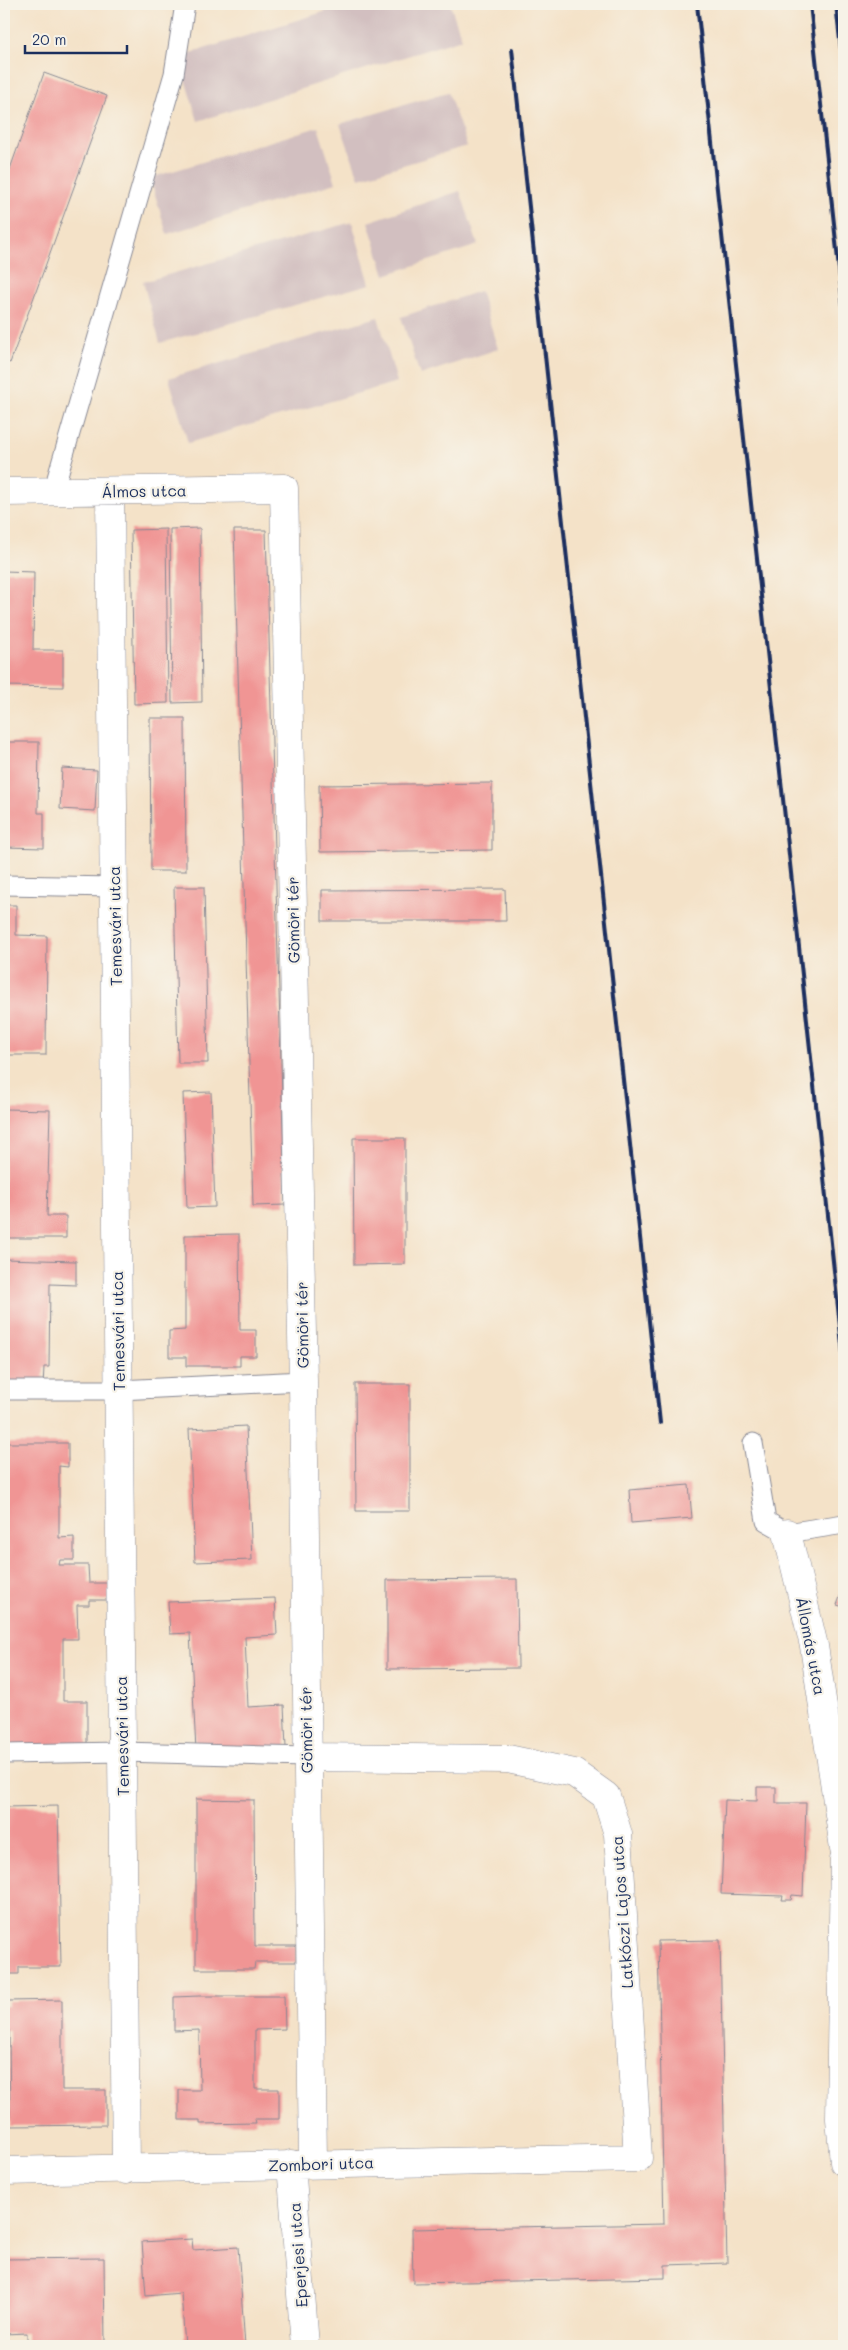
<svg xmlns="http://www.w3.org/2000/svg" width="848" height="2350" font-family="Mali,sans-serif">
	<rect width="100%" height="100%" fill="#f7f3e8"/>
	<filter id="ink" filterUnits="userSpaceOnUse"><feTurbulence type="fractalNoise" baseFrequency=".02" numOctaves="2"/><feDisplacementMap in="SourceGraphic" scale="10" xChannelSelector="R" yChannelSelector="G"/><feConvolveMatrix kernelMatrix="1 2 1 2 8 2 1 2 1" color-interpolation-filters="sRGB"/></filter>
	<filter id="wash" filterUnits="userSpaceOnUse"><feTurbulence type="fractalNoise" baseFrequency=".0096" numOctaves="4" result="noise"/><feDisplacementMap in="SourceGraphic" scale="20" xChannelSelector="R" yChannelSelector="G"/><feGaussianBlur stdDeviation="1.12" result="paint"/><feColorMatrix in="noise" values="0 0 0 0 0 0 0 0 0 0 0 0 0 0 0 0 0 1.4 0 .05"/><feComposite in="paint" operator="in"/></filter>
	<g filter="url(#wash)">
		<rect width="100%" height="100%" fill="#f4e2c8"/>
		<path fill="#d2bfc0" d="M349 4H450L462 39 198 121 178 57Z
			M448 92 467 146 359 178 340 124Z
			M318 127 336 183 167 234 150 178Z
			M460 191 478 245 385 275 368 222Z
			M352 222 370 284 160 343 143 282Z
			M480 291 498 349 420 375 401 317Z
			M378 317 397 382 188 443 169 378Z"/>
		<g id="blocks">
			<path fill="#f09594" d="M44 73 107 96 10 363 4 360V186Z
				M200 528 202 702 172 703 170 529Z
				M166 529 168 703 134 704 131 530Z
				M234 530H266L285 1205 253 1206Z
				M4 571 34 572 33 650H63V687L4 686Z
				M150 718H185L186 871H151Z
				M4 742H39L38 813H44V848L4 847Z
				M62 768 97 770 95 811 60 809Z
				M492 783V850L320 852 319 785Z
				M174 887H204L208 1063H178Z
				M505 889 506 921H322V890Z
				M4 905H16V935L47 936 46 1055H4Z
				M211 1092 215 1207 187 1208 183 1093Z
				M4 1109 50 1110 47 1216H66V1238H4Z
				M353 1138H405V1264L354 1265Z
				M239 1234 240 1330H256V1356H240V1366H186V1357H169V1331L185 1330V1235Z
				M4 1259 76 1261V1285L50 1284 49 1367H44L43 1386H4Z
				M355 1384H410V1511H356Z
				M246 1426 252 1560 195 1562 189 1429Z
				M4 1443H68V1467L59 1466V1538L74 1537V1560H60L59 1565H88L89 1583H110L111 1600H89V1605H77L78 1639H63V1701H87V1749H4Z
				M689 1485 692 1518 631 1523 629 1490Z
				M517 1579 518 1668 387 1669V1580Z
				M844 1586V1607L837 1605Z
				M275 1598 277 1635 245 1637 248 1707 284 1705 286 1747 196 1751 190 1633 170 1634 168 1602Z
				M757 1787H776V1803H806L803 1896 792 1895 791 1900H782L783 1896 721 1894 725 1800 757 1801Z
				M196 1799 254 1800 255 1946H296V1962H255L254 1969H196Z
				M58 1806 61 1967H19V1974H4V1807Z
				M720 1940 727 2263 665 2265V2278L413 2283 412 2229 664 2224 658 1941Z
				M199 1996H284L285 2029 255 2030V2089H279V2119H255L256 2123 200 2124V2120H179V2090H200L199 2030 174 2031V1997Z
				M62 2000V2090H106V2125L10 2126 9 2030H4V2006H8V2001Z
				M192 2239 193 2250 238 2247 245 2346H185L181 2293 146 2296 142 2242Z
				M104 2258 105 2346H27V2333L4 2334V2259Z"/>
		</g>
	</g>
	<g filter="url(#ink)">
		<use href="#blocks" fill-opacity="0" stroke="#888893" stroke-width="1"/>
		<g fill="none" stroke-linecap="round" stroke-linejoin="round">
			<g stroke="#888893" stroke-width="21">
				<path id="service" d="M53 492 174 74 185 4
					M4 885 114 887
					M4 1390H119L303 1381
					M753 1443 766 1521 787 1533 844 1524
					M4 1754 122 1752 306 1757"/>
			</g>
			<g stroke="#888893" stroke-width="29">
				<path id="minor" d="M110 491 126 2170
					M4 492 284 488 303 1381 313 2163
					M787 1533 814 1646 844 1848
					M844 1859 840 2119 844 2162
					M291 2164 305 2346
					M4 2171 638 2158 618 1834 606 1796 574 1773 508 1759 306 1757"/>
			</g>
			<use href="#service" stroke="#fff" stroke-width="19"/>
			<use href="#minor" stroke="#fff" stroke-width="28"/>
			<path stroke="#1b2f5e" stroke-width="4" d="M697 4 844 1363
				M810 4 844 315
				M836 4 844 77
				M512 49 660 1423"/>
		</g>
	</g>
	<g text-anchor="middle" stroke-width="4.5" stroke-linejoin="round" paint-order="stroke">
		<g font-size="16" fill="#1b2f5e" stroke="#f7f3e8">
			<text transform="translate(144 491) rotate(-1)" y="6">Álmos utca</text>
			<text transform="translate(293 920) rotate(-91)" y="6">Gömöri tér</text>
			<text transform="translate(115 926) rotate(-91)" y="6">Temesvári utca</text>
			<text transform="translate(302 1325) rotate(-91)" y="6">Gömöri tér</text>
			<text transform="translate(118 1331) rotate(-91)" y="6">Temesvári utca</text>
			<text transform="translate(811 1646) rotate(79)" y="6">Állomás utca</text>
			<text transform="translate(306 1730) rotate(-91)" y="6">Gömöri tér</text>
			<text transform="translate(122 1736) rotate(-91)" y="6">Temesvári utca</text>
			<text transform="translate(622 1912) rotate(-94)" y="6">Latkóczi Lajos utca</text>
			<text transform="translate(321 2164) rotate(-2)" y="6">Zombori utca</text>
			<text transform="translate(298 2255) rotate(-94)" y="6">Eperjesi utca</text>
		</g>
	</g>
	<rect width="848" height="2350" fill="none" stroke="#f7f3e8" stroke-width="20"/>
	<path d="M25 45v8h102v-8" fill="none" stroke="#1b2f5e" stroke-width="2.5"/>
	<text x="32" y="45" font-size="15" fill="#1b2f5e" stroke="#f7f3e8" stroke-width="4" paint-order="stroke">20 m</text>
</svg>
